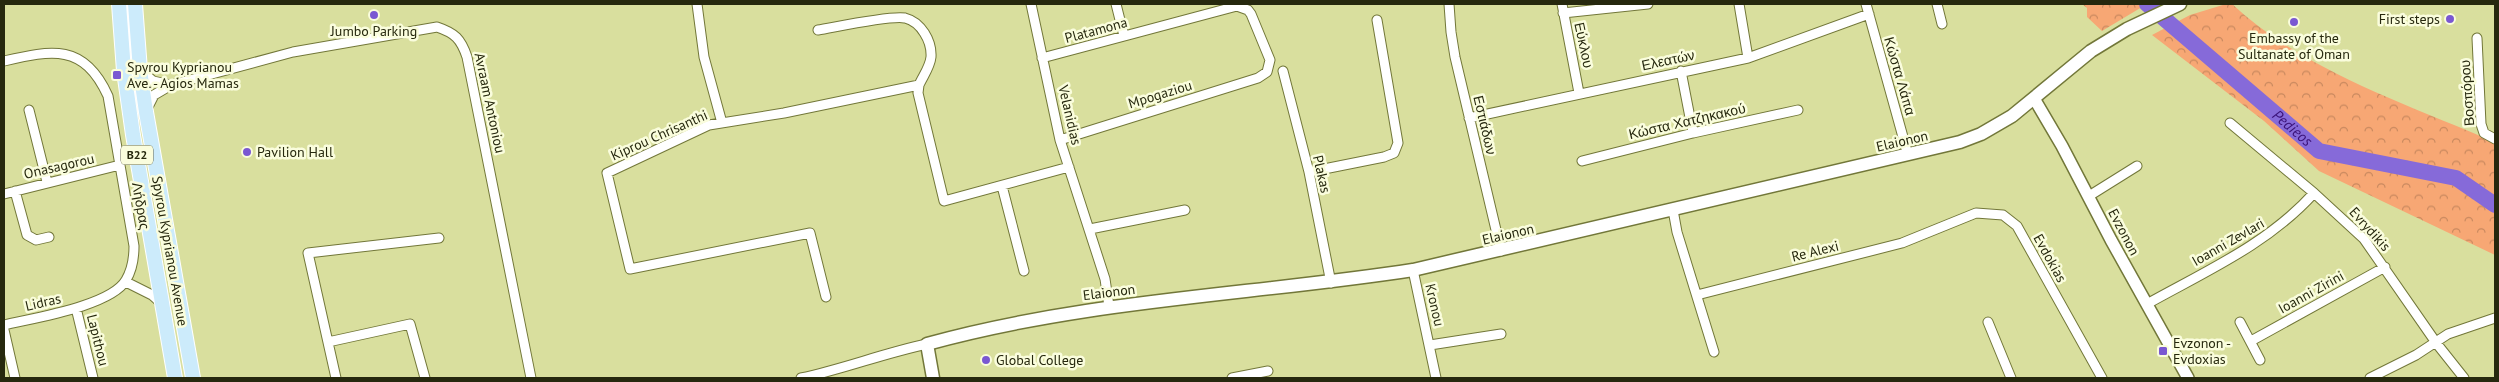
<svg xmlns="http://www.w3.org/2000/svg" width="2499" height="382" font-family="'PT Sans',sans-serif">
	<defs>
		<pattern id="park-crowns" width="20" height="18" patternUnits="userSpaceOnUse" patternTransform="scale(1.25)"><rect width="20" height="18" fill="#f7a774"/><path d="M2 6a3 3 0 1 1 6 0M12 15a3 3 0 1 1 6 0" fill="none" stroke="#c8885e"/></pattern>
	</defs>
	<rect width="100%" height="100%" fill="#d9df9e"/>
	<path fill="url(#park-crowns)" d="M2082 4H2147L2102 31 2087 17V8Z
		M2226 4H2232C2303 70 2407 104 2495 142V255L2319 171 2264 121 2152 35 2190 15Z"/>
	<g fill="none" stroke-linecap="round" stroke-linejoin="round">
		<path stroke="#866ad9" stroke-width="16" id="s1" d="M2147 4 2319 151 2456 178 2495 205"/>
		<g stroke="#727739" stroke-width="11">
			<path id="minor" d="M697 4 704 57 722 123
				M1031 4 1060 140 1105 279 1109 306
				M1116 4 1124 36
				M1449 4 1451 32 1455 57 1501 251
				M1562 4 1579 93
				M1739 4 1748 58
				M1866 4 1908 155
				M1937 4 1942 24
				M1563 13 1648 4
				M818 30C836 27 891 15 905 18 921 22 932 41 931 57 930 67 923 76 919 85
				M2477 38 2481 124 2484 133 2495 139
				M1042 58 1237 6 1248 10 1251 14 1270 60 1267 72 1258 78 1060 140
				M4 61C52 50 84 43 108 96L134 246C134 258 132 270 126 280 111 306 33 318 4 325
				M140 70 153 81 171 85
				M1283 71 1309 172 1331 283
				M1681 71 1693 133
				M147 109 154 95 171 85 293 52 437 27C455 33 461 39 467 57L531 378
				M29 110 47 182
				M1469 118 1748 58 1869 14
				M2230 123 2314 193 2364 239 2437 344 2464 378
				M1582 161 1693 133 1798 110
				M1309 172 1384 157 1394 153 1398 143 1377 20
				M1002 186 1024 271
				M15 191 27 235 36 240 49 237
				M4 194 120 165
				M2089 196 2137 166
				M1673 210 1677 232 1714 352
				M1090 229 1185 210
				M1413 270 1436 378
				M126 282 152 295 162 304
				M1697 295 1902 243 1976 213 2003 215 2017 226 2102 378
				M826 297 810 233 630 269 607 173 709 125 784 113 919 85 918 93 944 201 1069 167
				M2147 304C2206 271 2268 244 2314 193
				M76 308 93 378
				M1988 322 2011 378
				M2240 322 2260 360
				M4 330 15 378
				M2251 341 2385 267
				M328 342 410 324 425 378
				M1430 345 1501 334
				M336 378 308 253 439 238
				M801 378C844 369 884 353 927 344
				M1232 378 1268 371
				M2370 378 2416 355 2448 334 2495 318"/>
		</g>
		<g stroke="#727739" stroke-width="14">
			<path id="tertiary" d="M2035 100 2062 146 2111 240 2188 378"/>
		</g>
		<g stroke="#727739" stroke-width="15">
			<path id="secondary" d="M933 378 927 344C1086 300 1251 295 1413 270L1960 142 1981 134 2012 116 2091 51 2127 29 2180 4"/>
		</g>
		<g stroke="#fff" stroke-width="16">
			<path id="primary" d="M119 4 124 71 133 135 175 378
				M135 4 140 70 146 112 193 378"/>
		</g>
		<use href="#minor" stroke="#fff" stroke-width="9"/>
		<use href="#tertiary" stroke="#fff" stroke-width="11"/>
		<use href="#secondary" stroke="#fff" stroke-width="12"/>
		<use href="#primary" stroke="#ccebfb" stroke-width="14"/>
	</g>
	<g fill="#7a58d2" stroke="#fafddd" stroke-width="2">
		<circle cx="374" cy="15" r="5"/>
		<circle cx="2450" cy="19" r="5"/>
		<circle cx="2294" cy="22" r="5"/>
		<rect x="112" y="70" width="10" height="10" rx="2.5"/>
		<circle cx="247" cy="152" r="5"/>
		<rect x="2158" y="346" width="10" height="10" rx="2.5"/>
		<circle cx="986" cy="360" r="5"/>
	</g>
	<g text-anchor="middle" stroke-width="5" stroke-linejoin="round" paint-order="stroke">
		<rect fill="#fafddd" stroke="#66684c" stroke-width="1" x="121" y="145.5" width="32" height="19" rx="4"/>
		<g font-size="12" font-weight="bold" fill="#26280e">
			<text x="137" y="159">B22</text>
		</g>
		<g font-size="14" fill="#26280e" stroke="#fafddd" text-anchor="start">
			<text x="2440" y="24" text-anchor="end">First steps</text>
			<text x="374" y="36" text-anchor="middle">Jumbo Parking</text>
			<text x="2294" y="43" text-anchor="middle">Embassy of the<tspan x="2294" dy="16">Sultanate of Oman</tspan></text>
			<text x="127" y="72">Spyrou Kyprianou<tspan x="127" dy="16">Ave. - Agios Mamas</tspan></text>
			<text x="257" y="157">Pavilion Hall</text>
			<text x="2173" y="348">Evzonon -<tspan x="2173" dy="16">Evdoxias</tspan></text>
			<text x="996" y="365">Global College</text>
		</g>
		<g font-size="14" fill="#26280e" stroke="#fafddd">
			<text transform="translate(1096 30) rotate(-15)" y="5">Platamona</text>
			<text transform="translate(1584 45) rotate(78)" y="5">Εύκλου</text>
			<text transform="translate(1668 60) rotate(-12)" y="5">Ελεατών</text>
			<text transform="translate(1900 76) rotate(74)" y="5">Κώστα Λάπα</text>
			<text transform="translate(2467 93) rotate(-94)" y="5">Βοσπόρου</text>
			<text transform="translate(1160 94) rotate(-17)" y="5">Mpogaziou</text>
			<text transform="translate(490 103) rotate(78)" y="5">Avraam Antoniou</text>
			<text transform="translate(1070 115) rotate(77)" y="5">Velanidias</text>
			<text transform="translate(1687 121) rotate(-13)" y="5">Κώστα Χατζηκακού</text>
			<text transform="translate(1485 125) rotate(77)" y="5">Εστιάδων</text>
			<text transform="translate(659 135) rotate(-24)" y="5">Kiprou Chrisanthi</text>
			<text transform="translate(1902 141) rotate(-13)" y="5">Elaionon</text>
			<text transform="translate(59 166) rotate(-13)" y="5">Onasagorou</text>
			<text transform="translate(1322 174) rotate(77)" y="5">Plakas</text>
			<text transform="translate(141 206) rotate(80)" y="5">Λήδρας</text>
			<text transform="translate(2370 229) rotate(48)" y="5">Evrydikis</text>
			<text transform="translate(2124 232) rotate(62)" y="5">Evzonon</text>
			<text transform="translate(1508 234) rotate(-13)" y="5">Elaionon</text>
			<text transform="translate(2228 242) rotate(-30)" y="5">Ioanni Zevlari</text>
			<text transform="translate(170 251) rotate(80)" y="5">Spyrou Kyprianou Avenue</text>
			<text transform="translate(1815 251) rotate(-14)" y="5">Re Alexi</text>
			<text transform="translate(2050 258) rotate(61)" y="5">Evdokias</text>
			<text transform="translate(1109 292) rotate(-7)" y="5">Elaionon</text>
			<text transform="translate(2311 292) rotate(-29)" y="5">Ioanni Zirini</text>
			<text transform="translate(43 302) rotate(-13)" y="5">Lidras</text>
			<text transform="translate(1435 305) rotate(77)" y="5">Kronou</text>
			<text transform="translate(98 340) rotate(76)" y="5">Lapithou</text>
		</g>
		<g font-size="15" font-style="italic" fill="#391177" stroke="#fafddd">
			<text dy="5" stroke="none"><textPath href="#s1" startOffset="191">Pedieos</textPath></text>
		</g>
	</g>
	<rect width="2499" height="382" fill="none" stroke="#26280e" stroke-width="10"/>
</svg>
